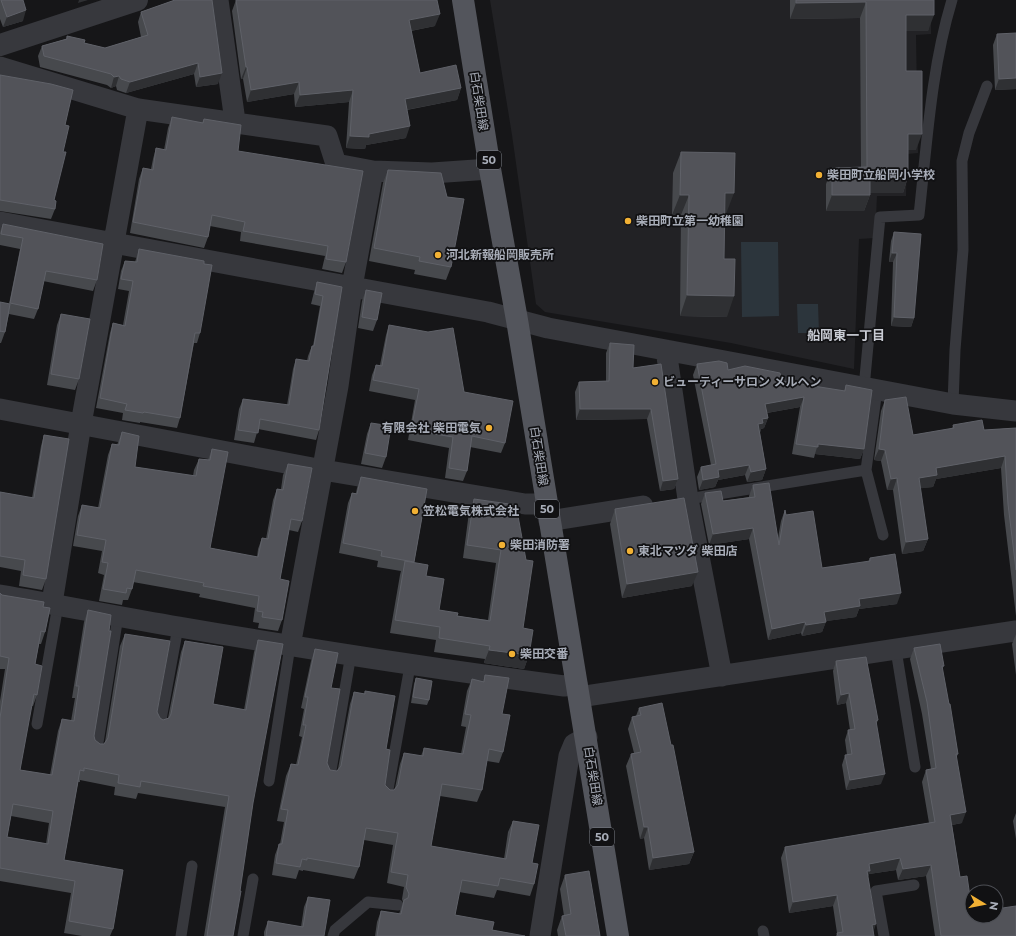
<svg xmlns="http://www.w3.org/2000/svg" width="1016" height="936" font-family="Montserrat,'Noto Sans JP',sans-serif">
	<rect width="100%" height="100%" fill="#161618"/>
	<path fill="#222225" d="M490 0H931V34L916 35 918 153 907 154 906 196H877L875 238 859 239 854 369 731 343 545 312 536 304 512 135Z"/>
	<path fill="#2c353c" d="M741 242H778L779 316 742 317Z
		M797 304H818L819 333H798Z"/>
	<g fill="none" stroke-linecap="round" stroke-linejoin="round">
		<path stroke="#37383d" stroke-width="11" d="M864 388 880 217 919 215C927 143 931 69 952 0
			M877 390 866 470 883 535
			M953 404 955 350 963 250 962 161 969 133 987 86
			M688 499 866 470
			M896 650 915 767
			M37 724 58 605
			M160 725 178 627
			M97 749 118 616
			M330 776 351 654
			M269 781 290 646
			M387 795 410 666
			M763 931 764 936
			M181 936 192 866
			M243 936 253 879
			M333 936 335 930 368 902 398 905
			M884 936 876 891 914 885"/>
		<path stroke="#37383d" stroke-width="21" d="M218 0 235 121
			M0 67 138 109 327 136 336 164 373 171 432 173 490 169
			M0 222 488 312 548 328 953 404 1016 411
			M666 350 688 499 722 676
			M0 409 323 470 525 504H546
			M549 521 643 506
			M0 595C60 605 119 617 179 627 307 649 435 669 564 686L577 684
			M52 603 81 424 138 109
			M290 646 338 386 352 287 373 171
			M579 697 1016 631
			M540 936 569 756 574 744 587 737"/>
		<path stroke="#37383d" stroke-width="22" d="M0 45 137 0"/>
		<path stroke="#53555c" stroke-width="22" d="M463 0 490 169 517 320 618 936"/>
	</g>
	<path fill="#47494d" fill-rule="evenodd" d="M0 0H23V21L3 27 0 19Z
		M175 0 218 84 196 87 194 74 126 93 117 90 116 86 111 88 107 85 40 67 38 56 42 46 66 39 67 36 84 43 105 48 141 37 138 22 141 12Z
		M236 0 435 26 411 31 420 73 461 88 457 100 407 110 406 138 366 145 365 149 346 148 349 102 295 107 294 94 247 102 243 79H241L232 11Z
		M790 0H934L928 31H906V71L916 150H908V177L903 193H870V195L864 211H826V184L832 168 861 167 860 18 790 19Z
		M997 34 1016 89 995 90 993 45Z
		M0 75 63 152 54 200 55 209 51 219 0 211Z
		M172 117 202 123 204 119 238 151 346 262 342 273 322 269 325 256 240 241 241 232 210 226 208 237 204 248 130 233 139 179 143 168 151 169 153 159 156 148 164 150 168 128Z
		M681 152 726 214H725L724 259 727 317 680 316 681 215H672L673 173Z
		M388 170 451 267 446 280 414 274 415 270 369 261 383 183Z
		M3 224 97 280 93 291 43 281 38 309 34 319 9 314 5 332 1 343H0V302L9 304 20 249 0 245V232Z
		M894 232 914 318 911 327 891 326 893 262H889L891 241Z
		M139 249 200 333 197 343H194L180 418 177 428 140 422V423L122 420 123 413 96 408 110 333 113 323 123 325 129 291 118 289 121 271 125 261 135 262Z
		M317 282 342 287 319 430 316 440 258 429 254 443 234 440 239 409 243 399 287 405 293 369 296 359 307 361 308 356 312 346H313L320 306 311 304 314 292Z
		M366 290 377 320 373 331 358 328 362 301Z
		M61 314 79 379 75 390 47 385 57 325Z
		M389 325 464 392 505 443 501 453 470 447 467 471 463 481 445 478 449 448 408 440 415 400 369 391 372 375 376 365H380L386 335Z
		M610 343 633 368 661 364 678 479 674 489 660 491 647 419 576 420 575 392 579 382 606 381V353Z
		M697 364 782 381 844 391 846 385 864 449 860 459 815 454 814 458 792 454 800 407 767 413 768 418 764 428 761 429 760 433 766 469 762 480 747 482 745 475 718 480 715 487 699 490 697 477 701 467 711 465 693 375Z
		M885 400 913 435 952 429 953 425 984 430 1016 428V616L1004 515 1001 468 936 479 933 487 920 488 928 539 923 551 902 554 893 490H887L881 461 874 460 881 411Z
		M371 423 386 457 382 468 361 464 367 434Z
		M122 432 135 467 193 476 194 470 199 459 208 460 212 449 210 548 257 557 258 549 262 538 266 539 273 500 277 489H281L283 475 288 464 302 521 298 532 289 530 280 579 282 620 278 631 258 628 259 623 253 622 255 608 199 597 200 594 133 582 132 589 128 600H123L122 605 99 601 104 575 98 573 102 551 73 546 78 516 82 505 98 508 108 455 112 444 117 445Z
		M44 435 46 579 42 590 19 586 21 571 0 567V492L32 498 41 446Z
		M361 477 427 489 414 563 426 576 439 610 457 616 488 620 496 563 463 558 469 512 474 499 516 505 523 628 529 655 524 669 484 663 485 659 434 652 436 640 390 633 400 575 401 571 377 567 378 561 339 553 348 503 352 493H356L357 488Z
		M753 485 778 538 781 521 785 510 786 515 822 568 868 562 870 558 897 604 859 609 856 617 826 621 822 632 802 636 801 633 768 640 749 539 709 545 701 504 705 493 723 501 749 497V496Z
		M615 509 692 586 622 598 610 524Z
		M0 593 2 595 43 607 45 632 41 644H39L35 664 37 695 33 706H31L20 770 50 775 58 731 62 719 71 721 75 698H72L84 622 88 610 109 631 94 736 95 740 100 744H104L105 742 120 646 125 634 160 718 163 720 168 718 181 652 185 641 213 704 244 710 254 652 258 640 253 803 233 936H204L225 807 138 793 136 799 114 795 115 787 80 780V782H78L64 860 113 929 110 936H82L64 933 71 893 0 881V701L5 669H0ZM11 816 49 823 46 844 7 837Z
		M1016 634V675L1012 644Z
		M914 648 944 666 942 669 958 754 956 758 962 823 952 825 960 877 972 916 1016 936H935L926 876 898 880 896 870 869 874 868 877 874 936H836L837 933 833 906 789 913 781 858 785 847 929 823 922 782 926 770 931 769 922 714 910 659Z
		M315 649 331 688 327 763 330 770 337 771 338 769 350 704 354 692 364 694 365 691 386 749 385 785 390 790H394L395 788 400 764 404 753 421 756 424 748 461 754 466 727 461 726 467 691 472 679 483 682 485 675 502 714 503 752 499 763 487 761 482 790 477 802 440 796 431 846 504 859 508 832 513 821 532 863 534 884 530 896 497 890 494 898 459 892 455 915 492 930 525 936H375L377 922 381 911 399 914 403 902 402 899 404 887 387 883 393 845 364 840 359 867 354 879 303 870V871L299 870 296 879 272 875 275 855 279 844H280L284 822 277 821 286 776 291 764 296 765 302 737 299 736 304 709 301 708 311 661Z
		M836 661 878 720 876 725 881 784 846 790 842 765 845 755H847L845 740 848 730H850L846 703 837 705 833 671Z
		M416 678 429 700 427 705 411 703 414 684Z
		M639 708 694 852 689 864 649 870 644 838 640 839 626 766 631 754 634 753 628 729 632 717 636 716Z
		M1016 813V839L1013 821Z
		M565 875 600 936H558L557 930 562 916H564L560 889Z
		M308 897 324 936H264V932L268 921 301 927 304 907Z"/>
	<path fill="#2f3033" d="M79 0H88L78 3Z
		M866 2 860 18 790 19 796 3Z
		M26 10 23 21 3 27 7 17Z
		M440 14 435 26 405 32 409 20Z
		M906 15H934L928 31H900Z
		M198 63 194 74 126 93 130 82Z
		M246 67H247L243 79H241Z
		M222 73 218 84 196 87 200 77Z
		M119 76 116 86 111 88 114 77Z
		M1016 78V89L995 90 999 79Z
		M299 82 294 94 247 102 251 90Z
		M461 88 457 100 400 111 405 99Z
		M353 90 349 102 295 107 300 95Z
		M410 126 406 138 366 145 365 149 346 148 350 136 369 134Z
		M908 134H922L916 150H902Z
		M870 177H908L903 193H864Z
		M725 193H734L726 214H718Z
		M680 195H689L681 215H672Z
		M832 195H870L864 211H826Z
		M892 253H897L893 262H889Z
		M687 295 734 296 727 317 680 316Z
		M894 317 914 318 911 327 891 326Z
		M804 397 800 407 761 414 765 404Z
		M580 409H651L647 419 576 420Z
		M768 418 764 428 761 429 759 433 758 424 762 419Z
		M818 444 864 449 860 459 815 454Z
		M879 449 885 450 881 461 874 460Z
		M1005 456 1001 468 936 479 933 487 915 489 919 478 936 468Z
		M749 465 745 475 718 480 715 487 699 490 703 480 718 470Z
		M766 469 762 480 747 482 751 472Z
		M897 478 893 490H887L891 479Z
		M678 479 674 489 660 491 663 481Z
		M753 528 749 539 709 545 713 534Z
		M928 539 923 551 902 554 906 542Z
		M698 572 692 586 622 598 627 584Z
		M901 593 897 604 859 609 856 617 820 622 824 612 859 599Z
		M805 622 801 633 768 640 772 629Z
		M826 622 822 632 802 636 806 625Z
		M489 650 529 655 524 669 484 663Z
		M849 693 846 703 837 705 841 695Z
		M885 774 881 784 846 790 850 780Z
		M966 812 962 823 946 826 950 815Z
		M644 827H648L644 838 640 839Z
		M694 852 689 864 649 870 653 858Z
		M900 858 896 870 869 874 866 882 863 883 869 864Z
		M931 865 926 876 898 880 903 869Z
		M837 895 833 906 789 913 793 902Z
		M876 924 872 936V925Z"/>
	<path fill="#525359" stroke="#5f6168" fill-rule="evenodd" d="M1 0H23L26 10 7 17Z
		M175 0H212L222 73 200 77 198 63 130 82 121 79 119 76 114 77 111 74 44 56 42 46 67 39V36L85 40 84 43 105 48 148 35 141 12Z
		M236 0H437L440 14 409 20 420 73 456 65 461 88 405 99 410 126 369 134V137L350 136 353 90 300 95 299 82 251 90 247 67H246Z
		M796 0H934V15H906V71H922V134H908V177H870V195H832V168L867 167 866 2 796 3Z
		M1016 33V78L999 79 997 34Z
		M0 75 51 84 73 90 65 125 69 126 63 152H66L54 200 56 201 55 209 0 200Z
		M172 117 203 123 204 119 241 125 238 151 363 171 346 262 326 259 328 246 243 231 245 222 212 215 208 237 133 222 143 168 153 170 156 148 166 150Z
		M681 152 735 153 734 193H725L724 259H735L734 296 687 295 689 195H680Z
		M388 170 441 173 447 197 464 199 451 267 419 261 420 257 374 248Z
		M3 224 103 244 97 280 46 271 38 309 10 303 23 238 1 234Z
		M894 232 921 234 914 318 894 317 897 253H892Z
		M139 249 204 261V264L212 265 200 333H195L180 418 144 412 143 413 125 410 127 404 100 398 113 323 125 326 133 281 121 279 125 261 137 262Z
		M317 282 342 287 319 430 260 419 258 433 238 430 243 399 289 405 296 359 309 361 312 346H314L323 296 315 294Z
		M366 290 382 293 377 320 362 317Z
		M0 302 10 304 5 332 0 331V332Z
		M61 314 90 319 79 379 51 374Z
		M389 325 428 332 453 328 464 392 513 401 505 443 472 436 467 471 449 468 453 437 411 430 419 389 373 380 376 365 382 366Z
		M610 343 634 345 633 368 661 364 678 479 663 481 651 409H580L579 382 609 381Z
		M719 361 727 363 728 370 745 366 780 373 782 381 845 391 846 385 872 390 864 449 818 444V447L796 444 804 397 765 404 768 418 762 419 763 423 758 424 766 469 751 472 749 465 718 470 719 477 703 480 701 467 716 464 697 364Z
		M906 397 913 435 954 428 953 425 982 420 984 430 1016 428V570L1008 504 1005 456 936 468 937 475 919 478 928 539 906 542 897 478 891 479 885 450 879 449 885 400Z
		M371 423 391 426 386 457 365 453Z
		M122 432 139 436 135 467 196 476 199 459 210 460 212 449 228 452 210 548 258 557 262 538 268 539 277 489 283 490 288 464 312 468 302 521 291 519 280 579 289 581 282 620 262 617 263 612 257 611 259 596 203 586 204 583 136 570 132 589 127 588 126 593 103 589 108 563 102 562 106 540 77 535 82 505 100 508 112 444 119 445Z
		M44 435 69 439 46 579 23 575 25 560 0 556V492L34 498Z
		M361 477 427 489 414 562 381 556 382 551 343 543 352 493 357 494Z
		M769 483 779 545 785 510 786 515 813 511 822 568 870 561V558L895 554 901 593 859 599 860 606 824 612 826 622 806 625 805 622 772 629 753 528 713 534 705 493 721 491 723 501 755 497 753 485Z
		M684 498 698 572 627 584 615 509Z
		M474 499 516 505 526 560 533 561 523 628 533 630 529 655 489 650 490 646 439 638 440 627 395 620 405 561 428 565 426 576 444 579 439 610 458 613 457 616 490 621 501 550 467 545Z
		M0 593 2 595 44 602 43 607 50 608 45 632 41 631 35 664 42 666 37 695 34 694 20 770 52 775 62 719 74 721 79 686H76L88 610 111 615 109 631H111L94 736 95 740 100 744H104L108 738 125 634 170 641 157 712 160 718 163 720 169 718 171 714 185 641 223 647 213 704 246 710 258 640 283 644 253 803 240 891H241L233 936H207L229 796 141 781 140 787 118 783 119 775 84 768V771L80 770 64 860 123 870 113 929 69 921 75 881 0 868V718L9 658 0 656ZM13 804 53 811 48 844 7 837Z
		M940 644 944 666H942L949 704H950L958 754H956L966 812 950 815 960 877 967 876 972 911V916H996V909L1016 906V936H941L931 865 903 869 900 858 869 864 870 871H867L876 924 872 925 874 936H838L837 933 843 932 837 895 793 902 785 847 935 822 926 770 936 768 927 702 914 648Z
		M315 649 338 653 331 688 340 689 327 763 330 770 337 771 341 766 354 692 365 694V691L395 696 386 749 390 750 385 785 390 790H394L398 785 404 753 423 756 424 748 463 754 471 715 465 714 472 679 484 682 485 675 509 678 502 714 510 715 503 752 489 749 482 790 442 784 431 846 506 859 513 821 539 825 532 863 538 864 534 884 500 878 498 886 462 880 455 915 494 922 492 930 525 936H377L381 911 401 914 404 900 408 898 409 894 406 887 408 875 391 872 398 833 366 828 359 867 307 858V860L302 859 300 867 276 863 279 844H282L288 810 281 809 291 764 298 765 306 725H303L308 697H305Z
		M866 657 878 720 876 721 885 774 850 780 845 755 852 754 848 730 855 729 849 693 841 695 836 661Z
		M416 678 432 681 429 700 413 697Z
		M662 703 671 745H673L694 852 653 858 648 827H644L631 754 641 752 632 717 641 715 639 708Z
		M589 871 600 936H566L562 916 571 914 565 875Z
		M308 897 330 900 324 936H266L268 921 303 927Z"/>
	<g fill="#f2b134" stroke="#111113" stroke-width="1.5">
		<circle cx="819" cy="175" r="4"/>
		<circle cx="628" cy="221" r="4"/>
		<circle cx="438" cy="255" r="4"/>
		<circle cx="655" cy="382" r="4"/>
		<circle cx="489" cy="428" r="4"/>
		<circle cx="415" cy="511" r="4"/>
		<circle cx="502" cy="545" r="4"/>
		<circle cx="630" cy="551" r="4"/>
		<circle cx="512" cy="654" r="4"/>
	</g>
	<g text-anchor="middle" stroke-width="3.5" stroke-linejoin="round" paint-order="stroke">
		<g fill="#111113" stroke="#7b7e86" stroke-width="1">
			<rect x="477" y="151" width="24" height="18" rx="3"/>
			<rect x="535" y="500" width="24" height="18" rx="3"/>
			<rect x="590" y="828" width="24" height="18" rx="3"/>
		</g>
		<g font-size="11" font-weight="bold" fill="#a8adb8">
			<text x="489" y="164">50</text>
			<text x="547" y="513">50</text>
			<text x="602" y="841">50</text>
		</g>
		<g font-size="12" fill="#a8adb8" stroke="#111113">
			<text transform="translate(479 101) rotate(81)" y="4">白石柴田線</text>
			<text transform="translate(539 456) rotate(81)" y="4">白石柴田線</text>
			<text transform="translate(593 776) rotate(81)" y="4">白石柴田線</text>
		</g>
		<g font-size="12" font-weight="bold" fill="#a8adb8" stroke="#111113" text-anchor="start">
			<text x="827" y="179">柴田町立船岡小学校</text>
			<text x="636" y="225">柴田町立第一幼稚園</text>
			<text x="446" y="259">河北新報船岡販売所</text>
			<text x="663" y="386">ビューティーサロン メルヘン</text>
			<text x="481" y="432" text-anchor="end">有限会社 柴田電気</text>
			<text x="423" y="515">笠松電気株式会社</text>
			<text x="510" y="549">柴田消防署</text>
			<text x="638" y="555">東北マツダ 柴田店</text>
			<text x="520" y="658">柴田交番</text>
		</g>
		<g font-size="13" font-weight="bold" fill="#c9ccd4" stroke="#111113">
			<text x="846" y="340">船岡東一丁目</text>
		</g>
	</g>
	<g transform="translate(984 904) rotate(100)"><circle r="19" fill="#111113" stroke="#4d4f55"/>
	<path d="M0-3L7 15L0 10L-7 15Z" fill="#f2b134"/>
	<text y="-6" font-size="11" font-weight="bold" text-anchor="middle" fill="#a8adb8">N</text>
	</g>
</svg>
